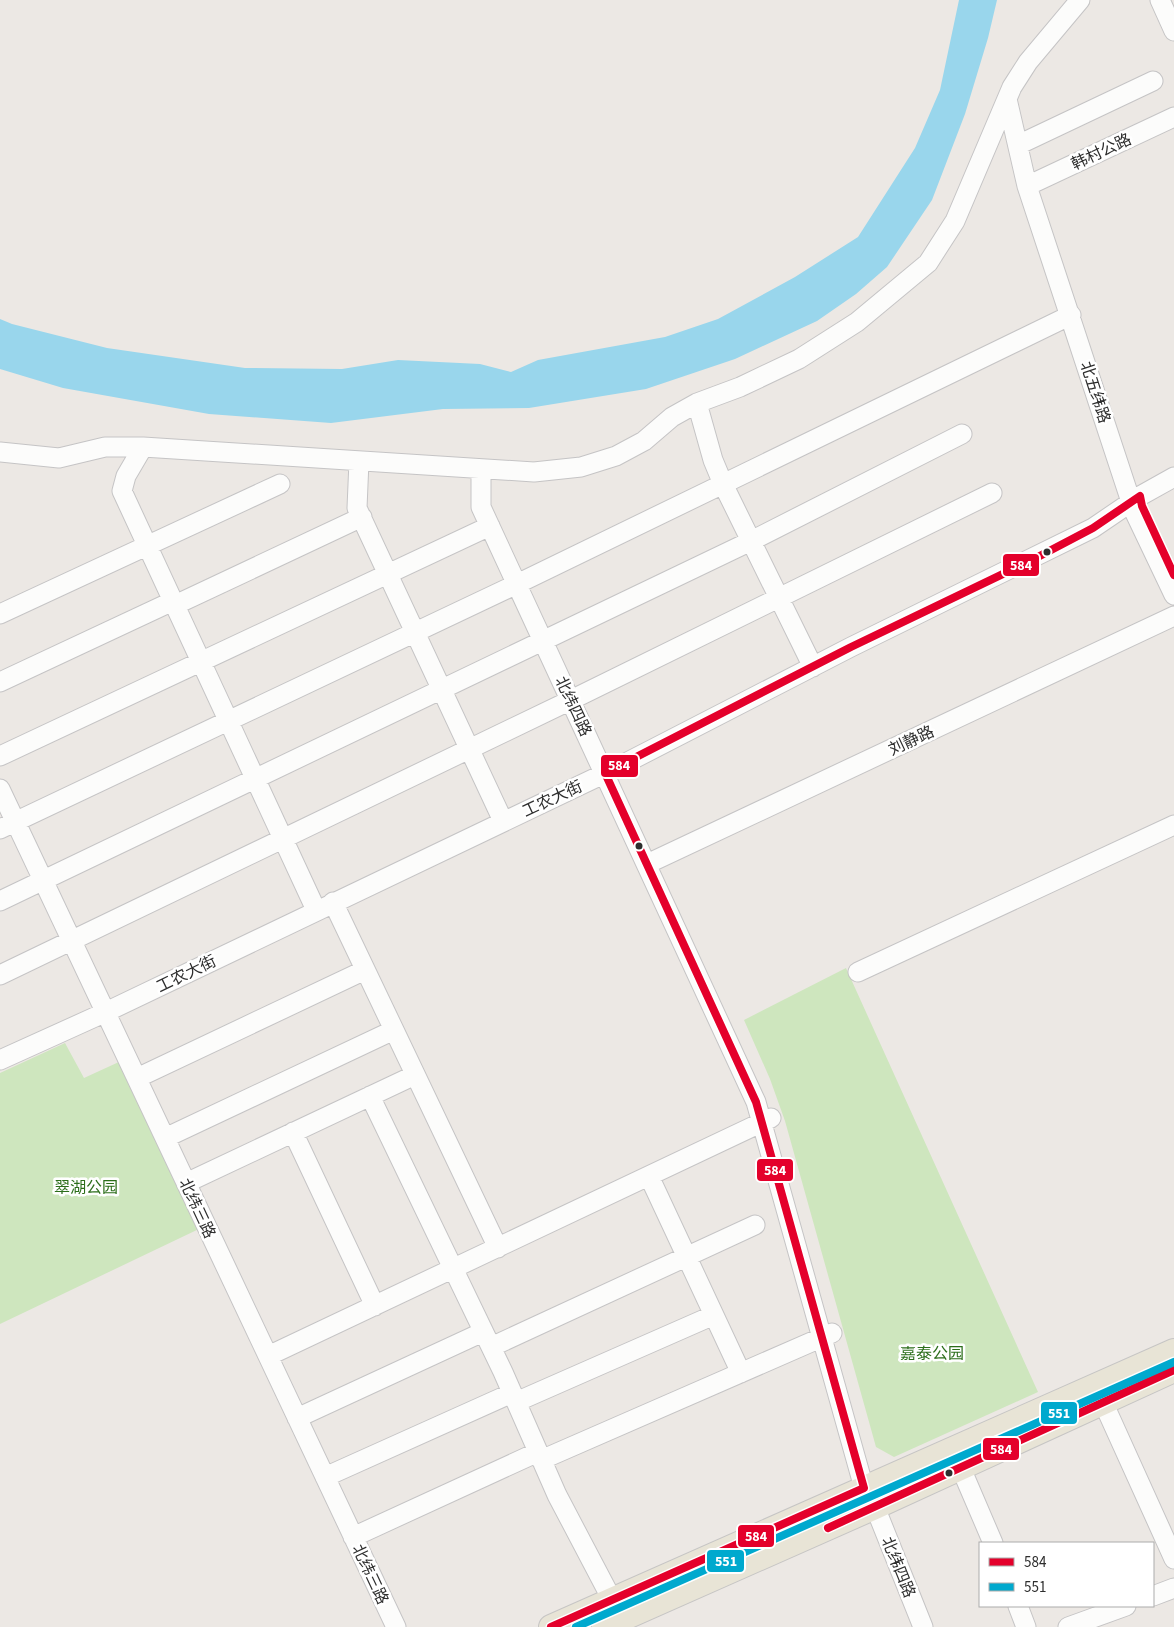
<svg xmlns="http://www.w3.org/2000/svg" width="1174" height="1627" font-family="'Source Sans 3','Noto Sans SC',sans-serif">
	<rect width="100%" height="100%" fill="#ece8e4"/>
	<path fill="#cee6be" d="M846 968 1038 1392 894 1457 876 1447 785 1121 770 1079 744 1020Z
		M65 1043 84 1078 121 1061 201 1228 0 1324V1073Z"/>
	<path fill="#99d6ec" d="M959 0H997L988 38 965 114 932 200 887 267 856 294 817 321 735 359 646 389 529 408 443 409 331 423 209 414 63 388 0 369V319L12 324 107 348 245 368 342 369 398 360 480 364 511 372 538 360 665 337 718 319 795 277 858 237 915 148 940 90Z"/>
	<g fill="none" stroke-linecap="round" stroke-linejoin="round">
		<g stroke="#c5c4c5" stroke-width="21">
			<path id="minor" d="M1160 0 1174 31
				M1007 99 1027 186 1134 511 1174 595
				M1018 145 1153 81
				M1027 186 1174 117
				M697 403 713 460 723 484 813 667
				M143 447 126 476 122 491 316 910
				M0 452 59 458 105 447H143L534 472 581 467 616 456 644 441 672 417 697 403 740 387 799 359 857 322 928 263 955 221 1012 87 1028 62 1080 0
				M359 461 357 508 503 821
				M481 469V507L756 1102 864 1488 875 1507 923 1627
				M175 605 362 517
				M0 614 280 484
				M0 682 173 601
				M0 756 490 526
				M0 789 396 1627
				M0 829 517 584 1071 315
				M647 864 1174 616
				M0 901 751 541 962 434
				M333 902 498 1248
				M858 972 1174 825
				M0 975 571 700 992 493
				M0 1060 106 1012 614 769 851 647 1093 528 1140 496 1174 477
				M137 1078 365 970
				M370 1096 503 1372 557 1495 619 1613
				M293 1132 375 1306
				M165 1138 394 1030
				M649 1176 741 1373
				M186 1183 415 1075
				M491 1347 755 1225
				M268 1356 771 1118
				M1098 1391 1174 1559
				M516 1402 714 1315
				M297 1418 483 1332
				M541 1460 832 1333
				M960 1466 993 1543
				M325 1477 512 1393
				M353 1537 538 1452
				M1153 1596 1174 1588
				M1018 1606 1026 1627
				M1068 1627 1126 1606"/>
		</g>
		<g stroke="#c6c5c4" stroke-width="26">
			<path id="major" d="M551 1627 1174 1351
				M604 1627 875 1507 1174 1370"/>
		</g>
		<use href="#minor" stroke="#fcfcfb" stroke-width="19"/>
		<use href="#major" stroke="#e8e4d6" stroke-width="24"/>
		<g stroke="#fff" stroke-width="11">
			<path id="bus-1" d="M828 1528 1174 1370
				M551 1627 864 1488 756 1102 605 773 851 647 1034 559 1093 528 1140 496 1142 506 1174 575"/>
		</g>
		<g stroke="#fff" stroke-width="11">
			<path id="bus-2" d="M576 1627 1174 1362"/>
		</g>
		<use href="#bus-1" stroke="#e4002b" stroke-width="8"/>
		<use href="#bus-2" stroke="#00a9ce" stroke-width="8"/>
	</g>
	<g fill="#2e2e2e" stroke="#fff" stroke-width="2">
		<circle cx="1047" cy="552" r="4.5"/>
		<circle cx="639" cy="846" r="4.5"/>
		<circle cx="949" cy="1473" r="4.5"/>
	</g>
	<g text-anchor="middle" stroke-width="5" stroke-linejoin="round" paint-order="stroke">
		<g font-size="16" fill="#2e2e2e" stroke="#fff">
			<text transform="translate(1101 151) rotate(-25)" y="6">韩村公路</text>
			<text transform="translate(1096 392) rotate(72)" y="6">北五纬路</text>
			<text transform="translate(574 706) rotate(65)" y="6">北纬四路</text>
			<text transform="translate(911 740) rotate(-25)" y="6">刘静路</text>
			<text transform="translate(552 798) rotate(-25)" y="6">工农大街</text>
			<text transform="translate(186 973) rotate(-26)" y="6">工农大街</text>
			<text transform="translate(198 1208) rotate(65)" y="6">北纬三路</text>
			<text transform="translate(899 1567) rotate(68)" y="6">北纬四路</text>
			<text transform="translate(371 1574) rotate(65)" y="6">北纬三路</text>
		</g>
		<g font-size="16" fill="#2c6e1b" stroke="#fff">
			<text x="86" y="1193">翠湖公园</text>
			<text x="932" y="1359">嘉泰公园</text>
		</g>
	</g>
	<g stroke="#fff" stroke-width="2">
		<rect x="1002" y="553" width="38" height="24" rx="5" fill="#e4002b"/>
		<rect x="600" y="754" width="39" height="24" rx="5" fill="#e4002b"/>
		<rect x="756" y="1158" width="38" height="24" rx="5" fill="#e4002b"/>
		<rect x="1040" y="1401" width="38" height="24" rx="5" fill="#00a9ce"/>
		<rect x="982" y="1437" width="38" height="24" rx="5" fill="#e4002b"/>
		<rect x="737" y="1524" width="38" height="24" rx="5" fill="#e4002b"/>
		<rect x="706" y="1549" width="39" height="24" rx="5" fill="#00a9ce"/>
	</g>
	<g font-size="14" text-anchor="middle" font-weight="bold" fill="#fff">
		<text x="1021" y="570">584</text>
		<text x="619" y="770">584</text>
		<text x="775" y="1175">584</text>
		<text x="1059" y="1418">551</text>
		<text x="1001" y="1454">584</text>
		<text x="756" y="1541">584</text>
		<text x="726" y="1566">551</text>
	</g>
	<rect x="979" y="1542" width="175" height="65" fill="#ffffff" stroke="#ababab"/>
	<rect x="989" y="1558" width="25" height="8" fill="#e4002b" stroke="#ababab"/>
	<text x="1024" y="1567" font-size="15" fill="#2e2e2e">584</text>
	<rect x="989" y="1583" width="25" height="8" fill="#00a9ce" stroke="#ababab"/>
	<text x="1024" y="1592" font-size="15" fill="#2e2e2e">551</text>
</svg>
